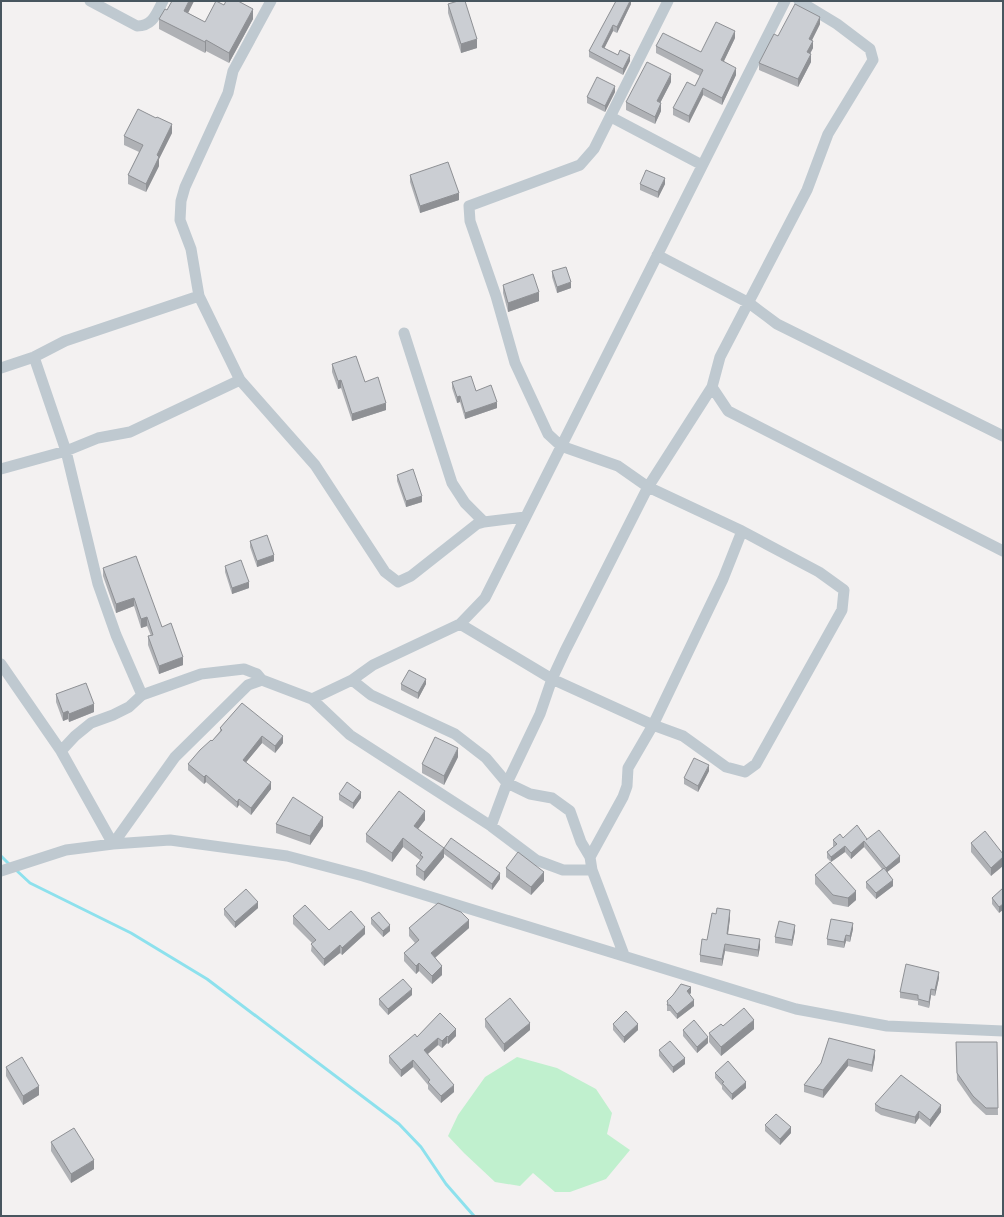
<svg xmlns="http://www.w3.org/2000/svg" width="1004" height="1217" font-family="'Roboto Condensed',sans-serif">
	<rect width="100%" height="100%" fill="#f3f1f1"/>
	<path fill="#c0f0ce" d="M517 1057 557 1068 596 1089 612 1113 607 1134 630 1150 606 1179 570 1192H555L533 1173 520 1186 495 1182 464 1153 448 1136 458 1115 485 1077Z"/>
	<g fill="none" stroke-linecap="round" stroke-linejoin="round">
		<path stroke="#8de1ed" stroke-width="3" d="M1 856 10 865
			M16 870 30 883 131 933 207 979 399 1124 421 1147 446 1184 474 1216"/>
		<path stroke="#bfc9d0" stroke-width="11" d="M90 1 137 26C153 26 156 14 163 1
			M271 1 233 71 228 93 185 187 181 201 180 220 191 249 199 296 240 380 315 465 385 572 398 582 411 576 477 524 484 522 525 517
			M668 1 594 149 580 165 469 206 470 221 496 296 515 363 548 434 561 446 618 466 648 487 742 531 819 572 844 590 842 610 756 764 745 772 726 767 683 736 653 725 723 579 742 531
			M799 1 837 24 870 49 873 60 828 134 807 190 720 357 712 387 728 411 1003 551
			M611 117 702 165
			M657 255 749 303 777 324 1003 436
			M404 333 452 483 465 503 484 522
			M34 357 66 451 98 584 116 635 142 695
			M1 368 34 357 65 341 199 296
			M1 469 66 451 98 438 130 432 240 380
			M460 624 552 679 653 725 628 768 627 786 623 797 590 857 592 870 624 955
			M1 664 61 751 113 844 175 757 248 685 262 680 312 699 352 680 373 665 460 624 485 598 785 1
			M352 680 371 695 455 734 486 758 507 783 530 794 552 798 570 811 581 842 590 857
			M312 699 350 735 491 826 536 860 563 870H592
			M61 751 75 736 91 723 113 715 129 707 142 695 201 674 244 669 257 674 262 680
			M491 826 507 783 540 714 552 679 565 651 648 487 712 387
			M1 871 66 850 113 844 170 840 287 856 363 876 796 1009 887 1026 1003 1031"/>
	</g>
	<path fill="#afb1b5" d="M172 1H194L188 13 205 22 253 19 229 63 206 51 205 53 159 29V19L167 10Z
		M631 1V4L617 33 613 31 604 48 630 61 623 75 589 57V51Z
		M448 4 477 48 461 53 448 13Z
		M820 24 812 40 813 48 810 54 811 62 798 87 759 70V63L778 36Z
		M735 38 724 61 736 75 722 105 703 95 689 123 673 115V108L695 86 700 76 656 53V46L701 52Z
		M671 82 660 103 661 111 655 124 626 110V102Z
		M615 92 605 112 587 103V97Z
		M172 133 159 159V166L146 192 128 184V175L139 152 124 145V136Z
		M410 175 459 200 420 213 410 182Z
		M640 184H665L658 198 640 190Z
		M552 271 571 288 557 293 552 277Z
		M503 285 539 301 508 312 503 293Z
		M332 364 386 410 352 421 341 388 338 389 332 372Z
		M452 382 476 391 497 408 465 419 460 402 457 403 452 388Z
		M397 475 422 502 406 507 397 481Z
		M250 541 274 561 257 567 250 547Z
		M225 566 249 588 232 594 225 572Z
		M103 568 162 627 183 665 159 674 148 645V636H151L147 626 141 628 134 606 116 613 103 576Z
		M401 684H426L418 699 401 690Z
		M56 694 94 712 69 722 68 719 63 721 56 702Z
		M242 703 283 743 275 753 262 743 246 762 271 789 251 815 239 805 237 808 206 782 204 784 188 770V764L212 741 220 731V728Z
		M458 757 444 785 422 773V764Z
		M709 771 698 792 684 784V778Z
		M339 794 361 798 353 809 339 800Z
		M425 820 418 829 444 857 424 881 416 875V866L420 861V860L403 847 392 862 366 842V834Z
		M276 824 323 826 310 845 276 833Z
		M843 838 867 839 900 862 887 872 893 886 876 899 866 888V882L882 869 864 847 851 859 845 852 831 862 827 858V852L834 846H833V840Z
		M971 843 1003 854 991 876 971 852Z
		M444 848 500 879 492 890 444 854Z
		M506 868 544 881 531 895 506 877Z
		M815 875 856 900 848 907 833 904 815 884Z
		M1003 888 999 913 992 904V898Z
		M258 908 235 928 224 915V909Z
		M293 916 329 930 365 934 342 955 340 953 324 966 311 951 312 943 293 924Z
		M371 918 390 931 383 937 371 924Z
		M730 918 728 934 760 947 758 957 725 951 722 966 700 962V955L707 940Z
		M409 928H469L435 958 442 975 432 984 419 971 416 974 404 961V953L415 943 409 936Z
		M853 929 850 942 846 941 844 948 827 945V939Z
		M795 931 792 946 775 943V937Z
		M939 978 935 996 931 995 929 1008 918 1005V1001L900 998V992Z
		M691 993 689 995 694 1006 677 1019 670 1011H667V1001Z
		M412 995 388 1015 379 1005V999Z
		M440 1013 456 1036 448 1044 447 1043 442 1048 438 1045 428 1054 454 1092 441 1103 428 1089V1085L413 1067 401 1077 389 1063V1056L417 1037Z
		M485 1019 530 1030 504 1052 485 1027Z
		M613 1024 638 1030 624 1043 613 1030Z
		M723 1026 754 1029 721 1056 709 1042V1033Z
		M683 1030 708 1043 697 1053 683 1036Z
		M829 1038 875 1057 872 1072 848 1066 823 1098 804 1092V1085L821 1063Z
		M956 1042H997L998 1115H986L973 1103 957 1080Z
		M659 1050 685 1064 673 1073 659 1056Z
		M6 1067 39 1095 23 1105 6 1076Z
		M715 1073 746 1088 732 1100 722 1089V1086L715 1078Z
		M875 1104 941 1112 930 1127 919 1118 915 1124 881 1115 875 1111Z
		M765 1125 791 1133 780 1145 765 1131Z
		M51 1142 94 1169 71 1183 51 1151Z
		M1003 1191V1201L1002 1200V1192Z"/>
	<path fill="#8e9094" d="M189 1H194L184 21V11Z
		M630 1H631V4L617 33V27Z
		M253 9V19L229 63V53Z
		M820 17V24L809 46V39Z
		M613 25V31L602 53V47Z
		M735 31V38L721 67V60Z
		M477 39V48L461 53V44Z
		M206 40V51L205 53V42Z
		M813 41V48L807 59V52Z
		M811 54V62L798 87V79Z
		M630 55V61L623 75V69Z
		M736 68V75L722 105V98Z
		M671 74V82L657 109V101Z
		M615 86V92L605 112V106Z
		M703 88V95L689 123V116Z
		M661 103V111L655 124V117Z
		M172 124V133L159 159V166L146 192V184L157 155Z
		M665 178V184L658 198V192Z
		M459 193V200L420 213V206Z
		M571 282V288L557 293V287Z
		M539 292V301L508 312V303Z
		M341 380V388L338 389V381Z
		M460 396V402L457 403V397Z
		M497 402V408L465 419V413Z
		M386 403V410L352 421V414Z
		M422 496V502L406 507V501Z
		M274 555V561L257 567V561Z
		M249 582V588L232 594V588Z
		M134 598V606L116 613V604Z
		M147 617V626L141 628V619Z
		M183 657V665L159 674V666Z
		M426 679V684L418 699V693Z
		M94 704V712L69 722V714Z
		M68 711V719L63 721V713Z
		M262 736V743L243 766V760Z
		M283 736V743L275 753V746Z
		M458 748V757L444 785V776Z
		M709 765V771L698 792V786Z
		M206 775V782L204 784V777Z
		M271 782V789L251 815V808Z
		M361 792V798L353 809V803Z
		M239 799V805L237 808V802Z
		M425 811V820L414 834V826Z
		M323 817V826L310 845V836Z
		M403 838V847L392 862V853Z
		M864 841V847L851 859V853Z
		M845 846V852L831 862V857Z
		M444 848V857L424 881V872Z
		M900 856V862L886 873V868Z
		M1003 857V866L991 876V868Z
		M544 872V881L531 895V887Z
		M500 873V879L492 890V884Z
		M893 880V886L876 899V893Z
		M856 891V900L848 907V898Z
		M258 902V908L235 928V922Z
		M1003 904V910L999 913V907Z
		M730 910V918L727 941V934Z
		M469 920V928L431 961V953Z
		M853 923V929L850 942V936Z
		M390 925V931L383 937V931Z
		M795 925V931L792 946V940Z
		M365 927V934L342 955V948Z
		M846 935V941L844 948V942Z
		M760 939V947L758 957V950Z
		M725 944V951L722 966V959Z
		M340 945V953L324 966V959Z
		M419 963V971L416 974V966Z
		M442 966V975L432 984V976Z
		M939 972V978L935 996V990Z
		M691 987V993L687 997V991Z
		M412 989V995L388 1015V1009Z
		M931 989V995L929 1008V1002Z
		M694 1000V1006L677 1019V1014Z
		M754 1020V1029L721 1056V1047Z
		M530 1023V1030L504 1052V1044Z
		M638 1024V1030L624 1043V1037Z
		M456 1029V1036L448 1044V1037Z
		M447 1036V1043L442 1048V1041Z
		M708 1037V1043L697 1053V1047Z
		M438 1038V1045L424 1057V1050Z
		M875 1050V1057L872 1072V1065Z
		M685 1058V1064L673 1073V1067Z
		M848 1059V1066L823 1098V1090Z
		M413 1060V1067L401 1077V1070Z
		M746 1082V1088L732 1100V1094Z
		M454 1085V1092L441 1103V1096Z
		M39 1086V1095L23 1105V1096Z
		M941 1105V1112L930 1127V1120Z
		M919 1111V1118L915 1124V1117Z
		M791 1127V1133L780 1145V1139Z
		M94 1160V1169L71 1183V1174Z"/>
	<path fill="#cbced3" stroke="#8e9094" d="M172 1H189L184 11 205 22 216 1 224 5 226 1H238L253 9 229 53 206 40 205 42 159 19 165 9 167 10Z
		M458 1H465L477 39 461 44 448 4Z
		M616 1H630L617 27 613 25 602 47 618 55 620 50 630 55 623 69 589 51Z
		M795 4 820 17 809 39 813 41 807 52 811 54 798 79 759 63 774 34 778 36Z
		M716 22 735 31 721 60 736 68 722 98 703 88 689 116 673 108 687 82 695 86 703 70 656 46 663 33 701 52Z
		M647 62 671 74 657 101 661 103 655 117 626 102Z
		M597 77 615 86 605 106 587 97Z
		M138 109 156 118 157 117 172 124 157 155 159 157 146 184 128 175 143 145 124 136Z
		M448 162 459 193 420 206 410 175Z
		M646 170 665 178 658 192 640 184Z
		M566 267 571 282 557 287 552 271Z
		M533 274 539 292 508 303 503 285Z
		M356 356 365 382 378 377 386 403 352 414 341 380 338 381 332 364Z
		M471 376 476 391 491 385 497 402 465 413 460 396 457 397 452 382Z
		M413 469 422 496 406 501 397 475Z
		M267 535 274 555 257 561 250 541Z
		M136 556 162 627 171 623 183 657 159 666 148 636 153 635 147 617 141 619 134 598 116 604 103 568Z
		M241 560 249 582 232 588 225 566Z
		M409 670 426 679 418 693 401 684Z
		M86 683 94 704 69 714 68 711 63 713 56 694Z
		M242 703 283 736 275 746 262 736 243 760 271 782 251 808 239 799 237 802 206 775 204 777 188 764 200 750 211 740 212 741 222 730 220 728Z
		M435 737 458 748 444 776 422 764Z
		M694 758 709 765 698 786 684 778Z
		M347 782 361 792 353 803 339 794Z
		M399 791 425 811 414 826 444 848 424 872 416 866 423 857 420 855 422 853 403 838 392 853 366 834Z
		M293 797 323 817 310 836 276 824Z
		M857 825 867 839 866 840 879 830 900 856 886 868 864 841 851 853 845 846 831 857 827 852 837 844 833 840 840 834 843 838Z
		M985 831 1003 854V857L991 868 971 843Z
		M451 838 500 873 492 884 444 848Z
		M518 852 544 872 531 887 506 868Z
		M830 862 856 891 848 898 833 895 815 875Z
		M884 868 893 880 876 893 866 882Z
		M1003 888V904L999 907 992 898Z
		M246 889 258 902 235 922 224 909Z
		M438 903 461 912 469 920 431 953 442 966 432 976 419 963 416 966 404 953 419 940 409 928Z
		M305 905 329 930 351 911 365 927 342 948 340 945 324 959 311 944 316 940 293 916Z
		M717 908 730 910 727 934 760 939 758 950 725 944 722 959 700 955 702 939 707 940 712 913 716 914Z
		M379 912 390 925 383 931 371 918Z
		M831 919 853 923 850 936 846 935 844 942 827 939Z
		M779 921 795 925 792 940 775 937Z
		M906 964 939 972 935 990 931 989 929 1002 918 999V995L900 992Z
		M403 979 412 989 388 1009 379 999Z
		M681 984 691 987 687 991 694 1000 677 1014 670 1005H667L668 1003 667 1001 673 995Z
		M510 998 530 1023 504 1044 485 1019Z
		M744 1008 754 1020 721 1047 709 1033 721 1024 723 1026Z
		M626 1011 638 1024 624 1037 613 1024Z
		M440 1013 456 1029 448 1037 447 1036 442 1041 438 1038 424 1050 454 1085 441 1096 428 1082 430 1080 413 1060 401 1070 389 1056 415 1034 417 1037Z
		M694 1020 708 1037 697 1047 683 1030Z
		M829 1038 875 1050 872 1065 848 1059 823 1090 804 1085 821 1063Z
		M670 1041 685 1058 673 1067 659 1050Z
		M956 1042H997L998 1108H986L973 1096 957 1073Z
		M22 1057 39 1086 23 1096 6 1067Z
		M728 1061 746 1082 732 1094 722 1083 724 1082 715 1073Z
		M901 1075 941 1105 930 1120 919 1111 915 1117 881 1108 875 1104Z
		M776 1114 791 1127 780 1139 765 1125Z
		M74 1128 94 1160 71 1174 51 1142Z"/>
	<rect width="1004" height="1217" fill="none" stroke="#48565f" stroke-width="4"/>
</svg>
